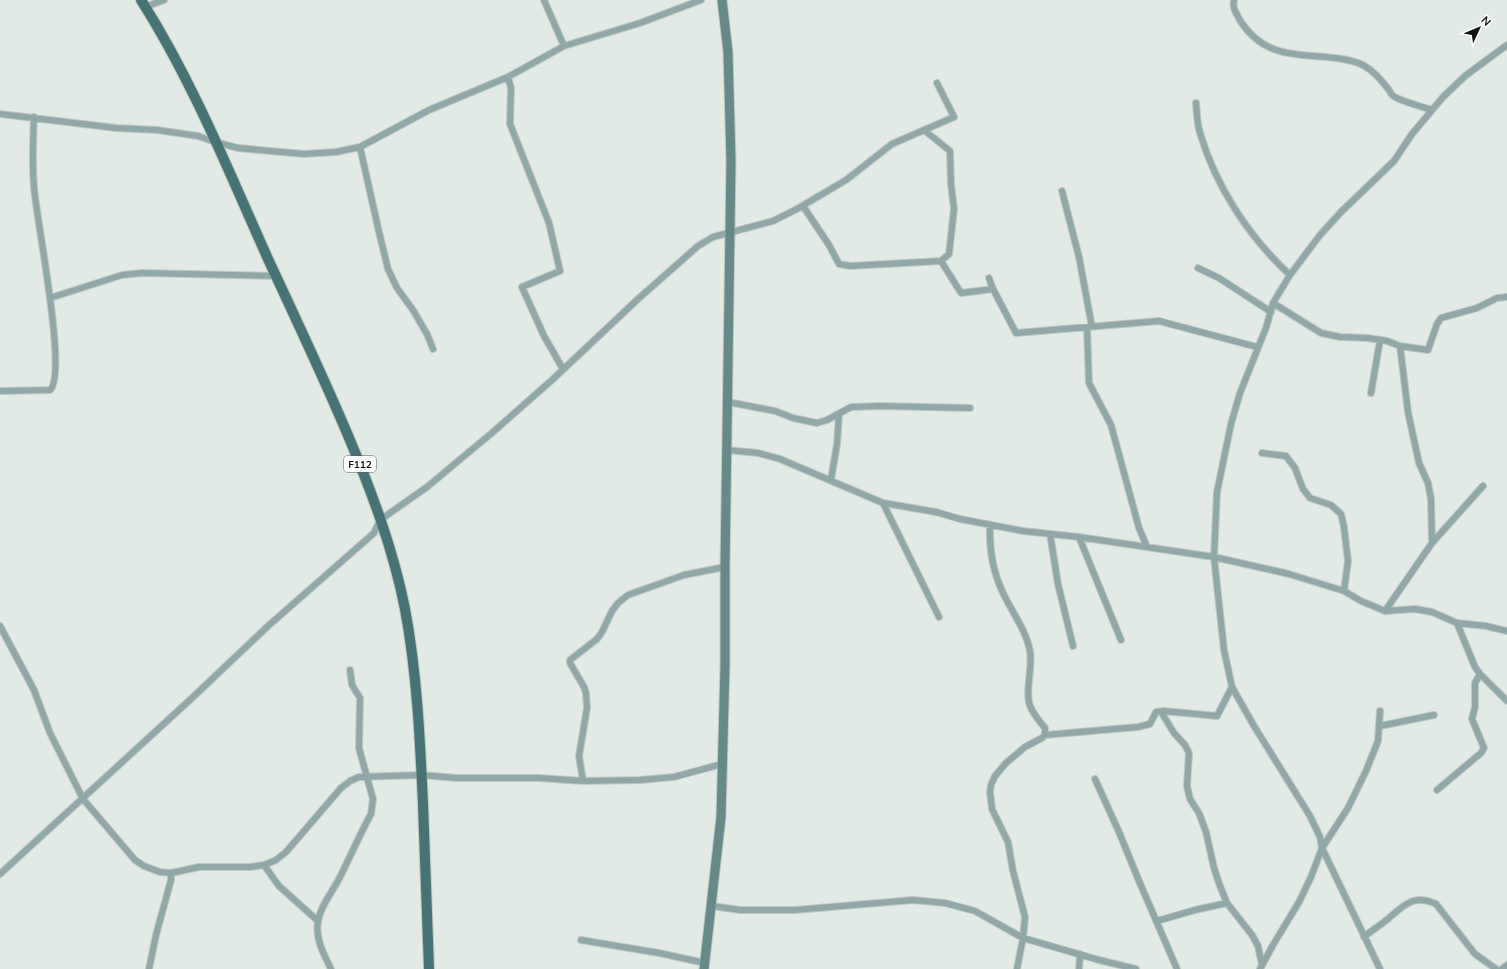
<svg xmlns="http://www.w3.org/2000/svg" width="1507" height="969" font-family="Mulish,sans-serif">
	<rect width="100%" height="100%" fill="#e1eae5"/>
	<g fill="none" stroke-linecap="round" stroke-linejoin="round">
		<g stroke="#c0c8c3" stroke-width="8">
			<path id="minor" d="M544 0 564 46
				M1234 0C1232 9 1237 14 1241 22 1273 70 1321 47 1363 65 1374 71 1381 80 1389 90 1390 92 1392 96 1395 97 1401 101 1423 107 1432 110
				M145 7 164 0
				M508 77 511 88 510 124 549 223 560 271 522 287 544 336 563 369
				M1196 103C1197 113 1197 124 1200 133 1216 187 1249 237 1290 275
				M0 114 116 128 157 130 198 136 215 142 238 148 304 154 336 152 360 147 429 110 508 77 564 46 640 23 701 0
				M360 147 379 232 388 269 397 288 413 310 427 334 433 349
				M1062 191 1079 257 1092 327
				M803 206 829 245 839 264 850 266 941 261 949 254 954 209 951 184 950 151 924 130
				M941 261 961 293 993 289
				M1198 268 1219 278 1271 312
				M989 278 993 289 1016 333 1159 321 1257 347
				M50 298 122 275 142 273 276 276
				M1273 303 1321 333 1340 337 1368 338 1387 341 1400 346 1428 350 1437 324 1441 318 1477 308 1497 298 1507 297
				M1087 328 1089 383 1111 425 1139 528 1147 547
				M1400 346 1408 412 1419 463 1428 483 1431 499 1432 543
				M0 391 50 390C68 374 36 218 34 187 32 164 33 140 34 117
				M1371 393 1380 340
				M728 402 775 411 793 418 817 423 827 420 851 407 880 406 970 408
				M727 450 758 453 780 459 883 503 936 512 960 519 1023 531 1079 537 1214 557 1289 574 1344 591 1361 601 1385 611 1415 609 1432 612 1457 623 1486 626 1507 631
				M1262 453 1286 456 1295 468 1303 489 1310 498 1331 505 1341 514 1344 527 1348 561 1344 591
				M831 480 837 444 839 414
				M883 503 939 617
				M990 525C989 549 993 572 1003 593 1012 612 1026 630 1030 651 1033 667 1024 695 1031 708 1034 715 1040 722 1045 728V735L1042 738 1025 747 1006 763 995 776 991 785 990 792 992 809 1008 842 1013 871 1025 917 1023 938 1017 969
				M1050 534 1058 584 1073 646
				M1079 537 1121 640
				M1385 611 1432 543 1483 486
				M1457 623 1475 667 1480 674 1507 701
				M0 626 34 690 50 733 83 799 135 860 144 866 160 872 171 873 199 867H250L264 865 276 860 286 852 341 788 350 781 359 777 421 775 457 778H539L583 781 640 780 674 777 722 764
				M1163 711V715L1174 733 1185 745 1189 753 1187 786 1190 799 1199 813 1206 832 1214 868 1220 886 1227 903 1252 935 1258 946 1262 965
				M1380 726 1434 715
				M1045 735 1138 727 1150 724 1156 712 1163 711 1217 716 1232 687
				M1095 779 1119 832 1139 881 1177 969
				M583 781 579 756 587 708 586 693 584 687 570 663V660L597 639 602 632 612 611 618 603 628 595 684 575 725 567
				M1437 790 1481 753 1484 748 1472 719 1475 707V683L1480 674
				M264 865 279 886 318 921
				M0 874 192 698 268 626 374 533 380 520 427 487 493 432 552 380 638 299 698 246 713 237 773 221 797 209 846 180 892 144 954 117 937 83
				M712 906 740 910H795L913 900 945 903 975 911 1023 938 1099 960 1136 969
				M1157 921 1195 910 1227 903
				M1364 937C1372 930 1381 925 1389 918 1405 904 1414 894 1436 904L1475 954 1496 969
				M581 940 659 953 705 963
				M149 969 156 935 171 880V873
				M331 969C324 955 315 938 318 922 320 906 334 890 341 875 351 855 360 834 371 814L373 799 359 748 360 698 352 685 350 670
				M1079 969 1080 954
				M1260 969 1273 945 1299 902 1311 877 1322 848 1348 808 1366 771 1378 741 1380 711
				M1380 969 1322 848 1320 837 1310 816 1254 726 1232 687 1224 650 1214 557 1217 492 1231 424 1240 393 1266 328 1273 303 1290 275 1320 235 1341 212 1394 161 1412 134 1443 97 1465 76 1507 45
				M1502 969 1507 965"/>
		</g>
		<g stroke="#c0c8c3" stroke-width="11">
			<path id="secondary" d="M704 969 721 817 725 665V567L731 161 728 52 722 0"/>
		</g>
		<g stroke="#c0c8c3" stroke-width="12">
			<path id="primary" d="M141 0C192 80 229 172 268 259 295 317 322 374 347 433 371 490 393 548 405 609 417 673 420 739 423 804 425 859 427 914 429 969"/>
		</g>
		<use href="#minor" stroke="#91a8a9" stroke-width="6"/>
		<use href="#secondary" stroke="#66898a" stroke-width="9"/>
		<use href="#primary" stroke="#467374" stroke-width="10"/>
	</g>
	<g text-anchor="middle" stroke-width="3.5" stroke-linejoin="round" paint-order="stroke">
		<rect fill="#fff" stroke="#585a59" stroke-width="1" x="344" y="456" width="32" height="16" rx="3"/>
		<g font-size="10" font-weight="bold" fill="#101312">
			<text x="360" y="468">F112</text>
		</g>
	</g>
	<g transform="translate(1479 28) rotate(46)" stroke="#ffffff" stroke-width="3" paint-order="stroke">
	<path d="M0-3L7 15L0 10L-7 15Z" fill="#101312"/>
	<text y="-6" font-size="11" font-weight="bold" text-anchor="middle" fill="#101312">N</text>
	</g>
</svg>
